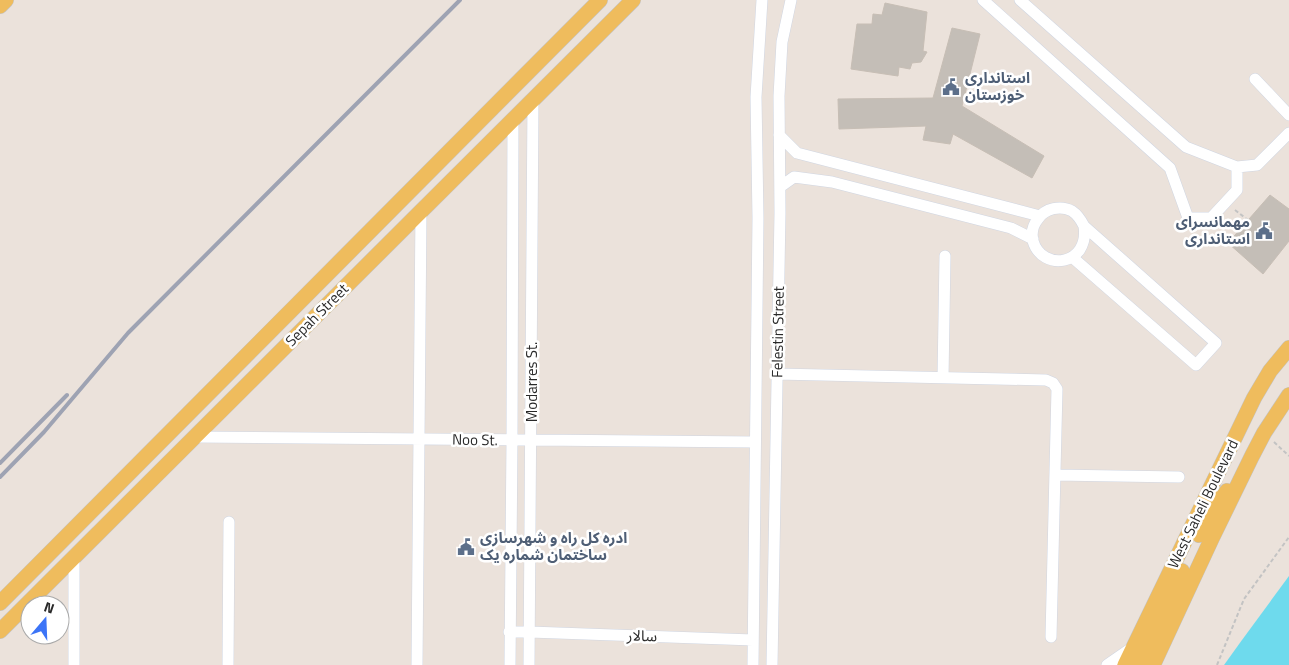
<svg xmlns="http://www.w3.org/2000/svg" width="1289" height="665" font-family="'Titillium Web','Noto Sans Arabic',sans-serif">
	<rect width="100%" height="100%" fill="#ebe2db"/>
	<path fill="#6edaed" d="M1289 576V665H1224L1242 640Z"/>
	<path fill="#c4beb7" stroke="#c7beb5" d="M885 3 927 12 923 51 927 52 921 62 912 63 910 69 899 67 898 76 851 69 857 24H872L873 14 882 15Z
		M952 28 980 34 962 106 1044 156 1032 178 953 134 950 144 923 140 926 126 839 129 838 99 933 98Z
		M1270 195 1289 209V241L1263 274 1228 243Z"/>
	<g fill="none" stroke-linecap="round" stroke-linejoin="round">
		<g stroke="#d0d6e2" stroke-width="12">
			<path id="minor" d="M983 0 1170 168 1188 218H1211L1237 190V167L1186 147 1020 0
				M1255 79 1289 115
				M779 135 797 153 1040 216
				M1237 167 1257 165 1289 133
				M780 187 794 177 832 182 1011 228 1033 239
				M1072 257 1196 365 1216 343 1084 226C1081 220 1078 215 1072 211 1061 205 1045 208 1038 219 1033 225 1031 233 1033 241 1042 272 1090 266 1084 226
				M777 374 1046 380 1053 383 1057 389 1051 637
				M943 378 945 256
				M195 437 755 442
				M1055 475 1179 477
				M509 632H530L753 640
				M74 665V557
				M228 665 229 522
				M417 665 421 211
				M510 665 512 440 513 120
				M529 665 533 100
				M753 665 758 218 756 97 762 0
				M772 665 780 213 779 96 782 42 791 0
				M1107 665 1133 647"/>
		</g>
		<g stroke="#c3c3c3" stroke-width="16">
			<path id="major" d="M0 6 6 0
				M1199 535 1207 519 1227 491
				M0 603 600 0
				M0 631 633 0
				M1125 665 1254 398 1270 371 1289 348
				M1138 665 1182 571
				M1153 665 1212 538 1252 456 1264 433 1289 395"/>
		</g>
		<path stroke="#c3c3c3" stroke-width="2" stroke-dasharray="4 2.5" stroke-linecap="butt" d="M1235 210 1248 220
			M1274 442 1289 456
			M1217 665 1244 599 1289 537"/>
		<use href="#minor" stroke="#fff" stroke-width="11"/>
		<use href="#major" stroke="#efbc5d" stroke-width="15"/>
		<path stroke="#9ea3b3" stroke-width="4" d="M0 463 67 395
			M0 477 44 432 128 333 460 0"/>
	</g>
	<defs>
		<g id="civic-bare" transform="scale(1.35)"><path d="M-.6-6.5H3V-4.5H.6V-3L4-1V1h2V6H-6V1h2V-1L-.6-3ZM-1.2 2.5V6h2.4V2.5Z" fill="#5c6f8a" stroke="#fff" stroke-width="2.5" paint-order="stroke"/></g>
	</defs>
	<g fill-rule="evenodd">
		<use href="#civic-bare" x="951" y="87"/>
		<use href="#civic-bare" x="1264" y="231"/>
		<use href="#civic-bare" x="466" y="547"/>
	</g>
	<g text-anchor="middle" stroke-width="5" stroke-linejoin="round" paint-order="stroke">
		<g font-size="15" font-weight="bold" fill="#4e5e75" stroke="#fff" text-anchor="start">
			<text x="965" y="83">استانداری<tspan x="965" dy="17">خوزستان</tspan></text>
			<text x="1250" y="227" text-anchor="end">مهمانسرای<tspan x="1250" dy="17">استانداری</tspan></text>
			<text x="480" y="543">ادره کل راه و شهرسازی<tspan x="480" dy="17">ساختمان شماره یک</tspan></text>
		</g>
		<g font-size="15" fill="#292929" stroke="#fff">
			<text transform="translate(317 315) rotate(-45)" y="5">Sepah Street</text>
			<text transform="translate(778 332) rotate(-89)" y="5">Felestin Street</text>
			<text transform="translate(532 382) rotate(-90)" y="5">Modarres St.</text>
			<text transform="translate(475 440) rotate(1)" y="5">Noo St.</text>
			<text transform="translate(1203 504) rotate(-64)" y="5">West Saheli Boulevard</text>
			<text transform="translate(642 636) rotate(2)" y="5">سالار</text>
		</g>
	</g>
	<g transform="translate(45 620) rotate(19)"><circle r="24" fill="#ffffff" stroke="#a9a9a9"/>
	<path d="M0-4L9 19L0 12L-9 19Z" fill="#3c74f7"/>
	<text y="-8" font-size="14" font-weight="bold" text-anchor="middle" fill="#292929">N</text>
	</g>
</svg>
